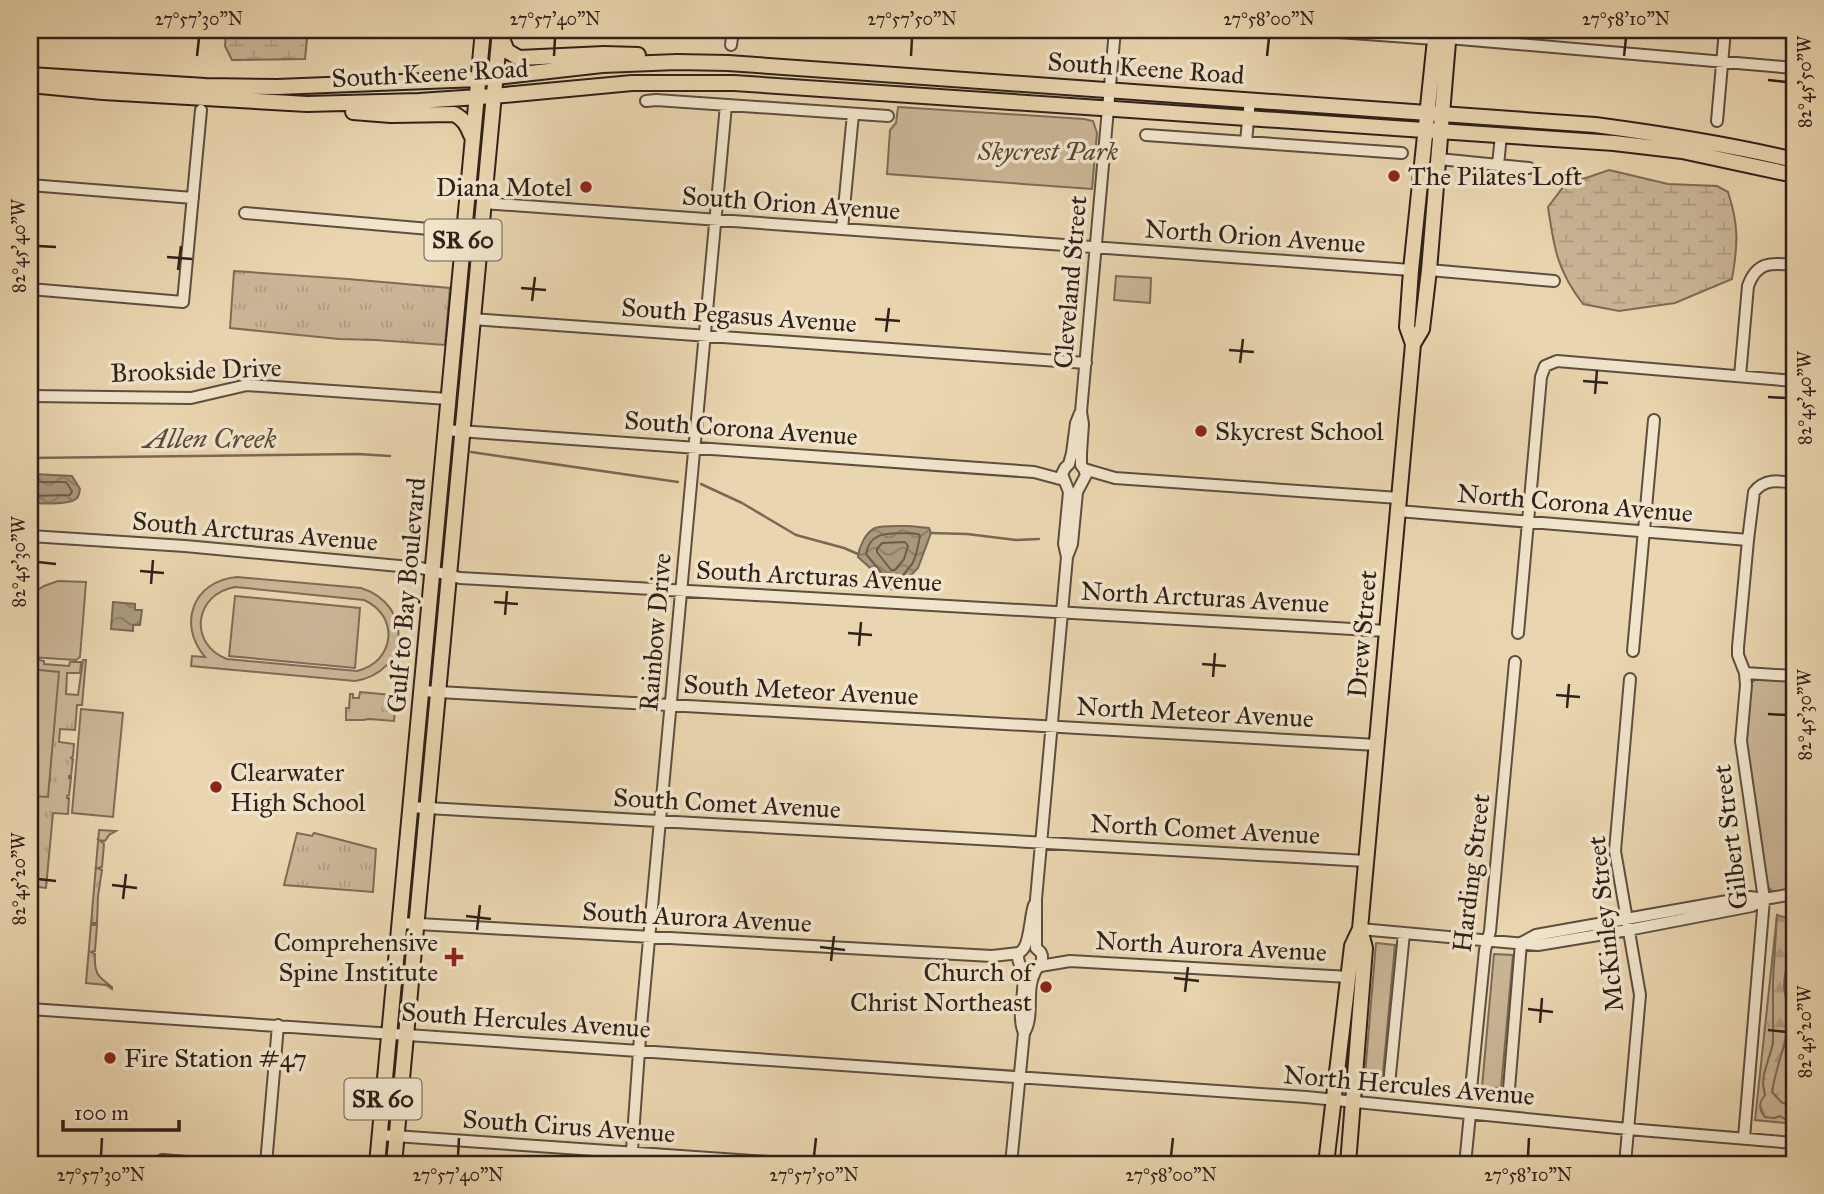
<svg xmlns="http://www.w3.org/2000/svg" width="1824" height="1194" font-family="'IM FELL Great Primer',serif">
	<defs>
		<pattern id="grass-tufts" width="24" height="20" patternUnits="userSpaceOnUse" patternTransform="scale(1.75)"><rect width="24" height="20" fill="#cab696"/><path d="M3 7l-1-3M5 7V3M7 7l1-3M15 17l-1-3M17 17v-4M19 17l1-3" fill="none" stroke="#ae9c81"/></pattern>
		<pattern id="forest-firs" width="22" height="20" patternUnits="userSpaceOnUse" patternTransform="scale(1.75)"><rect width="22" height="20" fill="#cab696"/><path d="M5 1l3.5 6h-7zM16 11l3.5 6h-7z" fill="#ae9c81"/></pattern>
		<pattern id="wetland-marsh" width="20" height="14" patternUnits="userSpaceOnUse" patternTransform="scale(1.75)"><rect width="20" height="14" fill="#cab696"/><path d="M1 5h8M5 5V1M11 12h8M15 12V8" fill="none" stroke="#ae9c81"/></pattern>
		<pattern id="water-waves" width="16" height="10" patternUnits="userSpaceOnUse" patternTransform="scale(1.75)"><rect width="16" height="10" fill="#aa987c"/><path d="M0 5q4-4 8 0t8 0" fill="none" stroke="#8b7c65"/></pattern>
	</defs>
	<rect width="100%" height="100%" fill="#e9d5af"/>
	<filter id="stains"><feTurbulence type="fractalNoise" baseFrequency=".00286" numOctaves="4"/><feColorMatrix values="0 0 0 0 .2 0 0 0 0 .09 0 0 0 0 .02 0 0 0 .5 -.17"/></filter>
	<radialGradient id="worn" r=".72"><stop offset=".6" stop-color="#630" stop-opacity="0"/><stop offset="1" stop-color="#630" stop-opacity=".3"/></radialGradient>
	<path fill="url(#grass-tufts)" stroke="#7d6c58" stroke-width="2" d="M234 271 348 279 450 288 445 345 376 340 339 339 230 328Z
		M30 657 39 658V660L44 661V664L69 666 70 662H81L80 673H67L66 694 78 695 83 660H86L82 705H77L75 730 60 729 59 742 74 744 73 756 71 758 73 759 71 776H69V778H71L69 795 67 796V798H69L68 814 53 813 46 888 30 886Z
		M360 692 391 695V697L396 698 394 721 369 719 363 720H346V708H349L350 694H353V698H359Z
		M99 830 116 831 109 835 105 841 99 840 104 844 102 867 97 868 102 870 98 896 97 923H93L92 925H97L95 951 91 952 95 954C94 973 97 976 112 987V989L106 985 86 983Z
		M297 833 312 836 314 833 376 849 373 892 284 885Z
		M1777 915C1776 957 1773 999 1773 1040 1773 1051 1768 1061 1765 1072 1760 1088 1768 1103 1774 1118L1780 1116 1793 1108 1781 1102 1772 1092 1775 1072 1785 1043 1789 1011 1784 986 1789 948 1794 934V1124L1755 1120Z"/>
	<path fill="url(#forest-firs)" stroke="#7d6c58" stroke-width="2" d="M1777 915 1794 920C1794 942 1785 963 1784 985 1784 994 1788 1003 1789 1012 1789 1039 1776 1065 1772 1092L1781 1102 1794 1108 1791 1115 1785 1119 1780 1116 1774 1118 1765 1117C1759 1109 1758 1104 1765 1095L1763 1084 1764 1074 1773 1044V981Z"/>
	<path fill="url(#wetland-marsh)" stroke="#7d6c58" stroke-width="2" d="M226 30H308L305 59 232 60 225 46Z
		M1609 170 1668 184 1717 186 1728 192C1739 226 1738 244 1732 279L1675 303 1619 311 1583 304C1557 270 1554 248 1548 207L1567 182 1586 178Z"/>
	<path fill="#cab696" stroke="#7d6c58" stroke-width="2" fill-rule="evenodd" d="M898 107 1084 119 1093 121 1097 133 1092 189 887 174 890 130 896 123Z
		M1116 276 1151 278 1150 303 1114 300Z
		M237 577 361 588C414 605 410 672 355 681L191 666 192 656 205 657C177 624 193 581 237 577ZM235 587 364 600C400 616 395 662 357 671L227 659C188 644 194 594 235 587Z
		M58 581 86 582 80 657 76 660 30 657V595L44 586Z
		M235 596 360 608 355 668 229 656Z
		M30 669 59 672 48 797 30 796Z
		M1756 679 1794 681V889L1773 892 1766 885 1746 745 1750 684Z
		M81 709 123 713 113 817 72 813Z
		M1376 943 1395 945 1382 1084 1370 1083 1365 1075Z
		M1494 954 1513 955 1501 1088 1482 1087Z"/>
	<path fill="url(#water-waves)" stroke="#796855" stroke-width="2" d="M34 474 72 476 80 489C79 493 79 497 76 499 68 505 39 504 30 502V476Z
		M909 526 929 528 931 533 918 568 910 576 904 588 897 591 884 587 868 566 858 557C859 547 865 533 875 528 882 525 901 526 909 526Z
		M113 602 135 604V610H142L140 625H133V631L111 629Z"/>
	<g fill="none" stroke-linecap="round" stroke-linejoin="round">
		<path stroke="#6d5c4b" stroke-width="2" d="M30 482H66L72 491 70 495 30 496
			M909 533 918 534 920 536C918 544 917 556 912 564 907 570 902 576 898 583H890L866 554C870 530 890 534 909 533Z
			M905 542 908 546 904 559 895 570H891L877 552V549L882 543Z"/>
		<path stroke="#796855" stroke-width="2.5" d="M471 452 678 482
			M30 458 358 454 390 456
			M701 484 742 503 796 535 844 548 858 554
			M931 533 967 534 1016 540 1039 539"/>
		<g stroke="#5e4e3f" stroke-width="14">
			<path id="minor" d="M1310 30 1435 39
				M1448 38 1794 68
				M731 45 733 30
				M646 101 656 100 888 116
				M1717 121 1725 30
				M1146 135 1402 153
				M1246 142 1250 99
				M1439 159 1529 168
				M1498 165 1501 135
				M30 185 193 198
				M483 203 1411 270
				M245 213 464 232
				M842 229 853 114
				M1429 270 1554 281
				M30 289 183 302 201 110
				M472 319 1086 363
				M1740 376 1748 286C1757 261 1771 263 1794 265
				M30 396 191 398 247 385 448 399
				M445 430 1034 472 1064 480
				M1084 469 1115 478 1399 498
				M1398 511 1748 540
				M30 536 185 546 421 568 460 578 1387 631
				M1067 557 1064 544 1069 492 1062 474 1065 468 1069 464 1072 453 1076 423 1080 413
				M1518 633 1541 377 1545 366 1557 361 1794 381
				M1633 651 1654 420
				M1745 673 1794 676
				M421 691 1377 745
				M410 807 1366 861
				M400 923 992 956 1019 953
				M1360 929 1538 945 1628 930 1752 906 1764 899
				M1521 943 1536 935 1750 897 1764 899 1794 894
				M1036 948V899L1067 557 1072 544 1077 492 1086 475 1084 469 1081 465V453L1083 424 1081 412 1115 30
				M1040 966 1070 961 1349 977
				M30 1009 1306 1097 1628 1129 1794 1143
				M1024 1033C1016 1014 1026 993 1023 973 1022 967 1018 963 1018 957 1019 950 1020 954 1024 948 1030 939 1030 917 1034 905
				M1389 1085 1404 933
				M1471 1089 1485 950 1490 931 1515 662
				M1509 1089 1521 943
				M380 1135 796 1164
				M1744 1138 1764 899 1741 741 1746 685 1745 673 1738 655V647L1748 540 1754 492C1765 478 1779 481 1794 483
				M162 1164V1160L211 1164
				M266 1164 278 1025
				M631 1164 640 1037 726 105
				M1011 1164 1024 1033C1035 1015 1025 991 1035 972 1037 967 1043 964 1042 957 1042 952 1040 952 1036 948
				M1465 1164 1470 1114
				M1625 1164 1640 995 1615 851 1630 679"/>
		</g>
		<g stroke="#30211a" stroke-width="18">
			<path id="major" d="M500 34 507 51 519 58 604 54 638 55
				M30 75 205 86 277 87 478 79 602 65 677 62 728 63 1595 125C1662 134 1728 144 1794 160
				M30 85 103 92 307 104 419 101 493 96 632 83H734L1614 143 1682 151 1794 175
				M353 112 391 115 454 114C464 119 467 125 471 135
				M1413 344 1422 329 1429 270 1449 30
				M377 1164 483 30
				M394 1164 500 30
				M1326 1164 1352 946 1360 929 1413 344 1407 327 1411 270 1436 30
				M1348 1164 1365 948 1360 929"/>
		</g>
		<use href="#minor" stroke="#f1e4cb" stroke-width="10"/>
		<use href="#major" stroke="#e9d5af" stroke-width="14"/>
	</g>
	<path fill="none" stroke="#30211a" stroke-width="2.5" d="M197 56 199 38M554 56 555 38M911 56 912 38M1267 56 1269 38M1624 56 1626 38M1768 80 1786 82M38 246 56 247M167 257 192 259M178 270 181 246M521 288 546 290M532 301 535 277M875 319 900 321M886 332 889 308M1229 350 1254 352M1240 363 1243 339M1583 381 1608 383M1595 394 1597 370M1768 397 1786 398M38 562 56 564M140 571 164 573M151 584 153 560M494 602 518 604M505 615 507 591M848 633 872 635M859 646 861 622M1202 664 1226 666M1213 677 1215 653M1556 695 1580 697M1567 708 1569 684M1768 714 1786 715M38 879 56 881M112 885 137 888M123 899 126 874M466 916 491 919M477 930 480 905M820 947 845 950M831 961 834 936M1174 978 1199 981M1185 992 1188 967M1528 1009 1553 1012M1540 1023 1542 998M1768 1030 1786 1032M101 1156 102 1138M458 1156 459 1138M814 1156 816 1138M1171 1156 1173 1138M1528 1156 1529 1138"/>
	<g fill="#8f2418" stroke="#f1e4cb" stroke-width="2.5">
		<circle cx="1394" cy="176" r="7"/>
		<circle cx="586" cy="187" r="7"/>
		<circle cx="1201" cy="431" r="7"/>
		<circle cx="216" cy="787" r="7"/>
		<path d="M450.5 946.5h7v7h7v7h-7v7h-7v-7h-7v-7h7z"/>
		<circle cx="1046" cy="987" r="7"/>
		<circle cx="110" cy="1058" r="7"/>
	</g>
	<g text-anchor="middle" stroke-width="7" stroke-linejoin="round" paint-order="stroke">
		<g fill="#f1e4cb" stroke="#6a5c4f" stroke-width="2">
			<rect x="424.5" y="219.5" width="77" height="41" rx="5"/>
			<rect x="344.5" y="1078.5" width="77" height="41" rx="5"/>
		</g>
		<g font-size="24" font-weight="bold" fill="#30211a">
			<text x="463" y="248">SR 60</text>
			<text x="383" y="1107">SR 60</text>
		</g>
		<g font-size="26" fill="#30211a" stroke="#f1e4cb">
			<text transform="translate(1146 68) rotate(4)" y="9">South Keene Road</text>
			<text transform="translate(430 73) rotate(-3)" y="9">South Keene Road</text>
			<text transform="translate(791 203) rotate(4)" y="9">South Orion Avenue</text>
			<text transform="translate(1255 236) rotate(4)" y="9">North Orion Avenue</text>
			<text transform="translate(1070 282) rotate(-85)" y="9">Cleveland Street</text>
			<text transform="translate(739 315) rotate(4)" y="9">South Pegasus Avenue</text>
			<text transform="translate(196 370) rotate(-2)" y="9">Brookside Drive</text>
			<text transform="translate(741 428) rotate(4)" y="9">South Corona Avenue</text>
			<text transform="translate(1575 503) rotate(5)" y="9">North Corona Avenue</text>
			<text transform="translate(255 531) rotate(5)" y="9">South Arcturas Avenue</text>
			<text transform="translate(819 576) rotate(3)" y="9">South Arcturas Avenue</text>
			<text transform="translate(406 595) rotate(-85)" y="9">Gulf to Bay Boulevard</text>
			<text transform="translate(1205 597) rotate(3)" y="9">North Arcturas Avenue</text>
			<text transform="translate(655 632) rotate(-85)" y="9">Rainbow Drive</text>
			<text transform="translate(1362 634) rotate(-85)" y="9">Drew Street</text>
			<text transform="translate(801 690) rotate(3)" y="9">South Meteor Avenue</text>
			<text transform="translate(1195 712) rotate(3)" y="9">North Meteor Avenue</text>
			<text transform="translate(727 803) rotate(3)" y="9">South Comet Avenue</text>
			<text transform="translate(1205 829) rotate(3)" y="9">North Comet Avenue</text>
			<text transform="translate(1730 837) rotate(-97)" y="9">Gilbert Street</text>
			<text transform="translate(1471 873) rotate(-83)" y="9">Harding Street</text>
			<text transform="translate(697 917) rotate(3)" y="9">South Aurora Avenue</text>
			<text transform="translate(1605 924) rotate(-96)" y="9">McKinley Street</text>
			<text transform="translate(1211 946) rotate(3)" y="9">North Aurora Avenue</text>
			<text transform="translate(526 1020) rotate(4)" y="9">South Hercules Avenue</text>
			<text transform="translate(1409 1085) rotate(5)" y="9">North Hercules Avenue</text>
			<text transform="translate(569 1126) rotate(4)" y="9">South Cirus Avenue</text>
		</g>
		<g font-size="26" font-style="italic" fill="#564639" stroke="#f1e4cb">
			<text x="1048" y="160">Skycrest Park</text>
		</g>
		<g font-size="26" fill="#30211a" stroke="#f1e4cb" text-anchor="start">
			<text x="1408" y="185">The Pilates Loft</text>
			<text x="572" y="196" text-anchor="end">Diana Motel</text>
			<text x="1215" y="440">Skycrest School</text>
			<text x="230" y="781">Clearwater<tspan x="230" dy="30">High School</tspan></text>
			<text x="438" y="951" text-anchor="end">Comprehensive<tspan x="438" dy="30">Spine Institute</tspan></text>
			<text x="1032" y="981" text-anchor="end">Church of<tspan x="1032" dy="30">Christ Northeast</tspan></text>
			<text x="124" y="1067">Fire Station #47</text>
		</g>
		<g font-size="28" font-style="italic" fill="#5b4b3c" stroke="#f1e4cb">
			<text x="210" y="448">Allen Creek</text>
		</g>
	</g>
	<rect width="1824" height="1194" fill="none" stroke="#e9d5af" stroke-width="77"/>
	<path d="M63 1120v10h116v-10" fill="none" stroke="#30211a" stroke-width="3.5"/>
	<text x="74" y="1120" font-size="21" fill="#30211a" stroke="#f1e4cb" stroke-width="5" paint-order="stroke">100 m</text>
	<rect x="38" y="38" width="1748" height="1118" fill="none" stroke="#30211a" stroke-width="2.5"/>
	<g font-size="18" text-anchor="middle" fill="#30211a">
		<text x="199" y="25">27°57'30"N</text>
		<text x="555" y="25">27°57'40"N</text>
		<text x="912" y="25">27°57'50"N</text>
		<text x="1269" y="25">27°58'00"N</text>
		<text x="1626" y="25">27°58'10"N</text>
		<text transform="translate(1805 82) rotate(-90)" y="6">82°45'50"W</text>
		<text transform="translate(19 246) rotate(-90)" y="6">82°45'40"W</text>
		<text transform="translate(1805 398) rotate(-90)" y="6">82°45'40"W</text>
		<text transform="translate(19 562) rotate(-90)" y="6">82°45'30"W</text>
		<text transform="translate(1805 715) rotate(-90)" y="6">82°45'30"W</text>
		<text transform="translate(19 879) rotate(-90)" y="6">82°45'20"W</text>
		<text transform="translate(1805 1032) rotate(-90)" y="6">82°45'20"W</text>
		<text x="101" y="1181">27°57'30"N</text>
		<text x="458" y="1181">27°57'40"N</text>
		<text x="814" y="1181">27°57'50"N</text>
		<text x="1171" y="1181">27°58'00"N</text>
		<text x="1528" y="1181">27°58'10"N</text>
	</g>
	<rect width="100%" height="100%" filter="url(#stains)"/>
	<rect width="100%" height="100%" fill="url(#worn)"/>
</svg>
